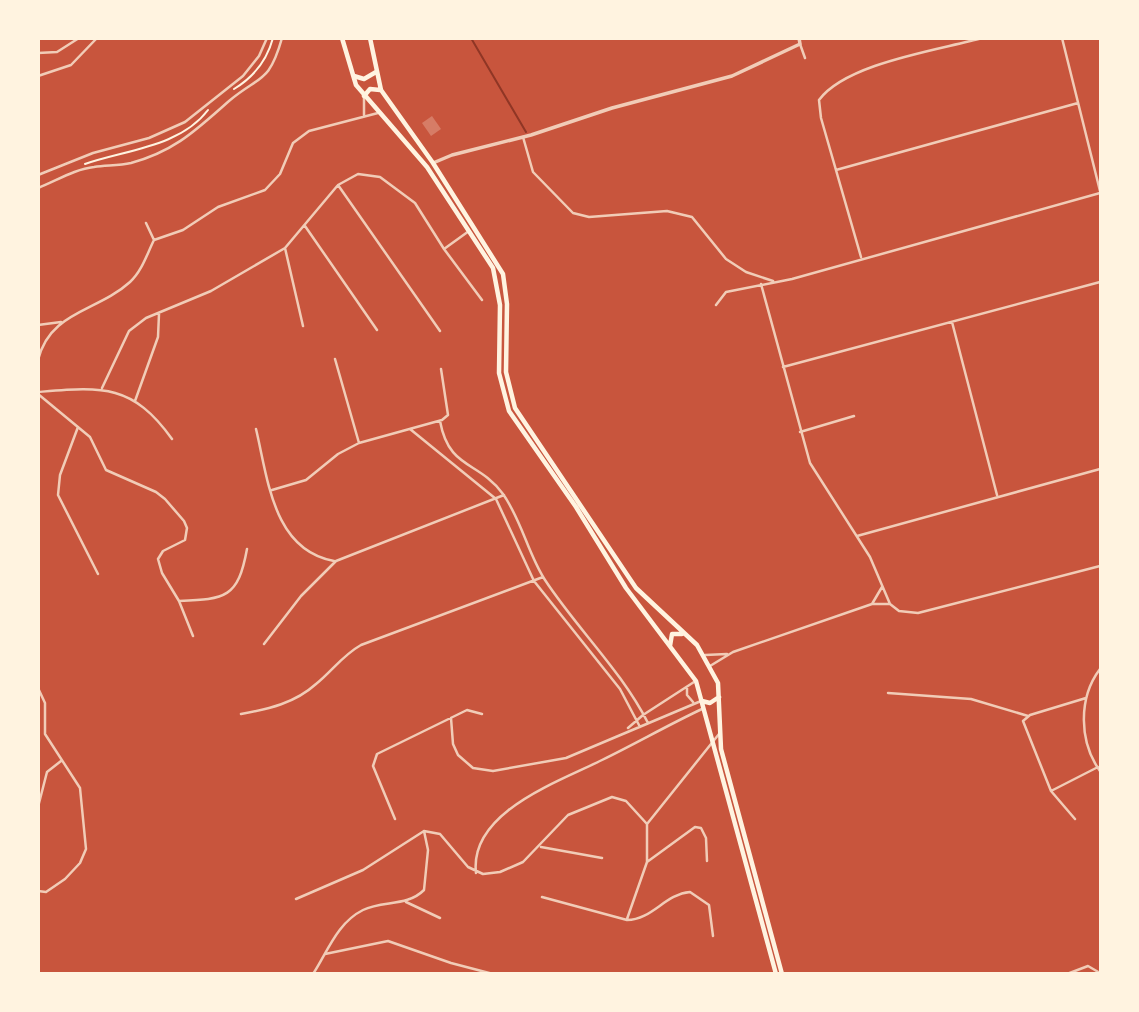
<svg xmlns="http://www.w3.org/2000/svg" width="1139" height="1012" font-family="Montserrat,sans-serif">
	<rect width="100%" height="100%" fill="#c8553d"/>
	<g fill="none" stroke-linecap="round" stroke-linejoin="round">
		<path stroke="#8f3625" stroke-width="2" d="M471 38 526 132"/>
	</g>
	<path fill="#d67c66" d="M432 116 441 129 431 136 422 123Z"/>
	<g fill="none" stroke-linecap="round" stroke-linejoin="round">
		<path stroke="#fff3e0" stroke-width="2" d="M234 89C254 77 267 60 273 38
			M85 164C125 150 180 147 208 110"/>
		<path stroke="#f1ccb7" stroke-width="2.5" d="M158 38H177
			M1062 38 1100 191
			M800 44 805 58
			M38 53 57 52 79 38
			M38 76 71 65 97 38
			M364 116V96
			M523 137 533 172 573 213 589 217 667 211 692 217 726 259 746 272 773 281
			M836 170 1078 103
			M38 175 93 153 149 138 185 122 243 76 259 56 267 38
			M338 185 440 331
			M38 188C56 181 75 169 94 167 106 165 118 166 131 163 175 151 196 130 229 101 260 75 269 84 282 38
			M146 223 154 240
			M305 226 377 330
			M285 248 303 326
			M444 249 469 231
			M861 257 821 118 819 100C846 63 939 50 982 38
			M761 284 810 463 870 557 890 604 899 611 918 613 1100 566
			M716 305 726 292 792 279 1100 193
			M952 322 997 495
			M38 325 61 322
			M335 359 359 443
			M38 360C50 311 97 312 130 282 142 271 147 254 154 240L183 230 218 207 265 190 280 174 293 143 309 131 378 113
			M783 367 1100 282
			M102 388 129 331 146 318 211 291 285 248 338 185 358 174 380 177 415 203 444 249 482 300
			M38 392C101 387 132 383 172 439
			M38 394 90 437 106 470 156 492 165 499 184 521 187 528 185 540 163 551 158 559 162 573 179 601 193 636
			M135 401 158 337 159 314
			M440 421C449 470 478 460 503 494 522 521 528 554 545 580 578 630 621 670 648 723
			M78 427 60 475 58 495 98 574
			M256 429C268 479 273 550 334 561
			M410 429 496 499 534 581 620 689 640 727
			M800 432 854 416
			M272 490 306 480 338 454 359 443 442 420 448 415 441 369
			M857 536 1100 469
			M179 601C226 599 238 598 247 549
			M872 604H889
			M264 644 301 596 336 561 504 495
			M705 655 727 654
			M710 666 733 652 872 604 882 587
			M1100 669C1078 698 1079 742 1100 771
			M38 688 45 703V734L80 788 86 849 80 863 65 879 46 892 38 891
			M687 688V695L693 702
			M888 693 971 699 1028 716
			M241 714C269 709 295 703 316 684 332 671 343 655 361 645L543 577
			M451 718 453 744 458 755 473 768 493 771 566 758 701 701
			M628 728 643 715 694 682
			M1051 791 1098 767
			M38 807 47 772 61 761
			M395 819 373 766 377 754 467 710 482 714
			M1075 819 1051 791 1023 721 1030 715 1086 698
			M647 824 719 734
			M541 847 602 858
			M647 862 695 827 701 828 706 838 707 861
			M476 873C469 812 558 782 602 760 635 744 668 725 702 709
			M542 897 627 920C652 920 665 894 690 892L709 905 713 936
			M296 899 363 870 424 831 440 834 468 867 483 874 500 872 523 862 568 815 612 797 626 801 647 824
			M406 902 440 918
			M627 919 647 862V824
			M325 954 388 941 451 963 493 974
			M313 974C328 951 337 923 363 910 383 900 407 907 424 890L428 850 424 831
			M1067 974 1088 966 1100 973"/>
		<path stroke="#f1ccb7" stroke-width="3.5" d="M433 163 452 155 531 135 612 108 732 76 800 44 799 38"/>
		<path stroke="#fff3e0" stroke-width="4.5" d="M342 38 356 85 427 167 493 268 500 305 499 373 509 411 576 507 626 588 696 681 776 974
			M370 38 381 90 433 163 503 274 507 304 506 372 515 408 636 588 697 645 718 683 721 749 782 974
			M354 76 364 79 376 72
			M364 96 370 89 380 90
			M670 646 672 634H682
			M702 701 710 703 719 697"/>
	</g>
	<rect width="1139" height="1012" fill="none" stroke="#fff3e0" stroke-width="80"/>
</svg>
